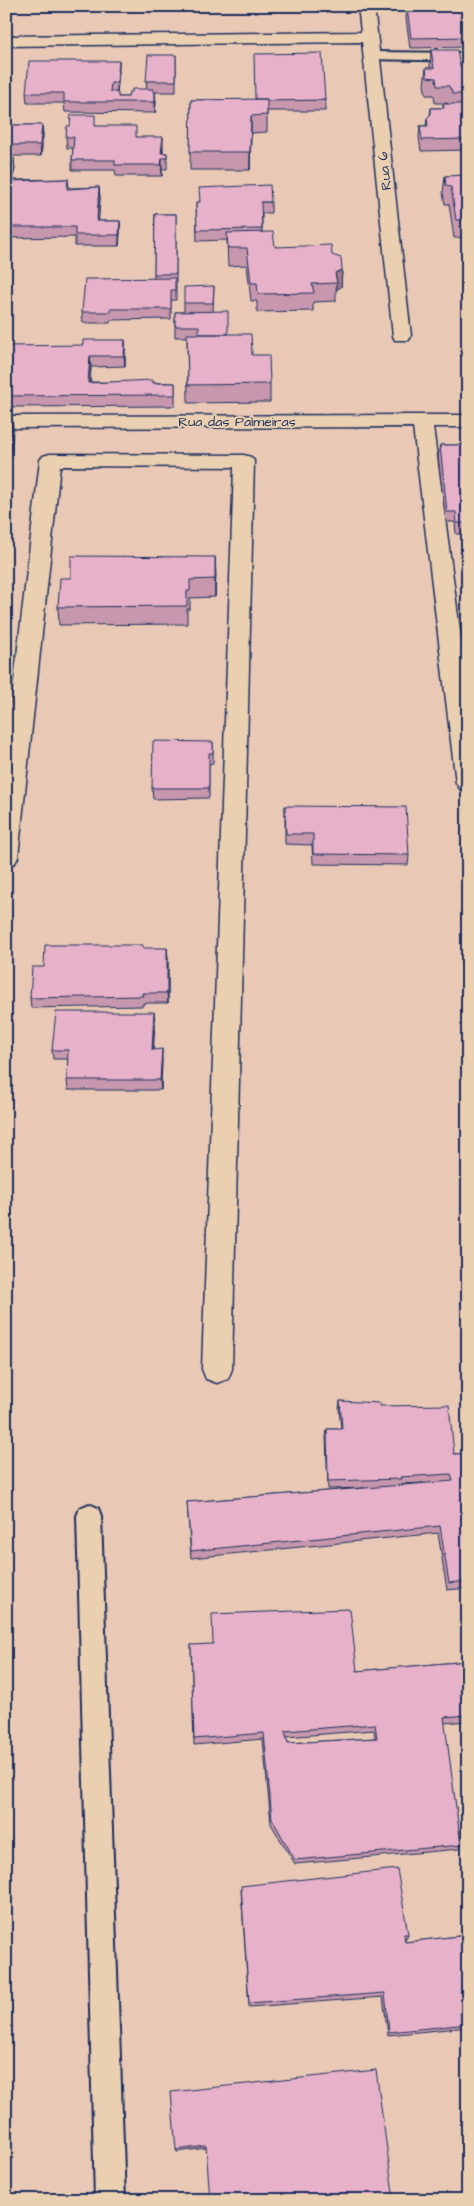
<svg xmlns="http://www.w3.org/2000/svg" width="474" height="2206" font-family="'Architects Daughter',sans-serif">
	<rect width="100%" height="100%" fill="#e9c9b6"/>
	<filter id="ink" filterUnits="userSpaceOnUse"><feTurbulence type="fractalNoise" baseFrequency=".02" numOctaves="2"/><feDisplacementMap in="SourceGraphic" scale="10" xChannelSelector="R" yChannelSelector="G"/><feConvolveMatrix kernelMatrix="1 2 1 2 8 2 1 2 1" color-interpolation-filters="sRGB"/></filter>
	<g filter="url(#ink)">
		<g fill="none" stroke-linecap="round" stroke-linejoin="round">
			<g stroke="#1b2f5e" stroke-width="4">
				<path id="lane" d="M371 52 468 53V61L367 59 365 56 367 53Z
					M89 1504 98 1508 101 1516 125 2200H95L77 1516 80 1508Z"/>
			</g>
			<g stroke="#1b2f5e" stroke-width="3">
				<path id="street" d="M358 6H374L411 336 409 340H395L393 336 362 42 6 46V36L361 32Z
					M422 415H468V427H433L468 691V791L460 789 456 783 413 427 6 428V416Z
					M50 454 244 455 251 457 254 461 232 1369 228 1379 217 1383 206 1379 202 1369 234 467 60 466 18 857 15 863 6 866V749L40 460 43 456Z"/>
			</g>
			<use href="#lane" fill="#eacfb1" fill-rule="evenodd"/>
			<use href="#street" fill="#eacfb1" fill-rule="evenodd"/>
		</g>
		<path fill="#c798ad" stroke="#1b2f5e" fill-rule="evenodd" d="M407 8H468V47L410 48 406 18Z
			M431 50 460 66H468V150L421 151 419 137 420 126H426L427 118 430 115 431 108H443V104H448L447 103H435L434 95H426L424 85 426 68H430Z
			M176 55V92H153L156 102 155 113 65 112 64 103H27L26 93 119 71 117 93 118 97H128L147 89 146 81Z
			M191 100H325V111H267V132L251 133 250 170H190Z
			M6 125H42L43 135 41 156H6Z
			M96 126 137 137 163 147V153H167V169H162V176H116L115 170H72V160L73 148H67L66 137Z
			M6 158 15 169 12 180 68 179 69 188 99 187 100 198 98 221H120V232L119 246H75V237L6 238V204L8 190H6Z
			M468 175V237L454 238 449 204H445L443 193 445 176Z
			M196 202H271V213H262V233L275 247 332 255 342 270 341 287 336 290V301L313 302V311L257 312V301H251L247 265 228 266 227 240 197 241Z
			M155 214H176V300H171V319L111 320 110 323H83L82 312 154 278Z
			M214 286 213 312 228 334 252 355 270 384V402L188 403 187 337H175V312H184V303Z
			M125 340V366L91 367 90 382 175 383V406L6 407V357Z
			M6 419H12L13 429 9 468H6Z
			M440 445H468V543H467L465 534H456L455 522H446L438 456Z
			M215 557V597L190 598V609H187V624L59 625 58 607 71 578Z
			M213 742V763L209 764V798L153 799 152 788Z
			M285 806 409 855 408 865 313 864 312 845 285 844Z
			M143 948 168 958V1003H143V1006L31 1008 30 998 44 967Z
			M155 1022 153 1050 162 1059 161 1090H68L67 1080 68 1059H53L52 1050Z
			M340 1401 380 1406 454 1454 468 1453V1588L447 1590 438 1533 191 1558 187 1502 365 1488 328 1489 326 1437 327 1429H341L339 1409ZM424 1483 400 1485V1484Z
			M191 1645 357 1671 468 1661V1721L444 1723 461 1845 459 1849 295 1864 271 1824 263 1739 194 1745ZM374 1730 375 1738 288 1743 286 1737Z
			M241 1890 408 1934 406 1938H405V1942L468 1935V2027L388 2035 383 1997 249 2007Z
			M376 2070 206 2148 177 2152 176 2150Z"/>
		<path fill="#a27c8d" stroke="#1b2f5e" d="M119 61V71L117 93V83Z
			M155 92 156 102 155 113Z
			M251 116V133L250 170V152Z
			M42 125 43 135 41 156 40 145Z
			M163 137V147L162 158V176L161 153Z
			M14 158 15 169 10 190 9 180Z
			M99 187 100 198 98 232 97 221Z
			M120 221V232L119 246V235Z
			M342 270 341 287 336 290 337 283 335 273Z
			M125 340V366L124 356Z
			M90 356 91 367 89 393 88 383Z
			M12 419 13 429 9 468 8 457Z
			M215 557 216 575 215 597Z
			M167 948 168 958V1003L167 993Z
			M154 1012 155 1022 153 1059 152 1050Z
			M162 1049V1059L161 1090 160 1080Z"/>
		<path fill="#e7b1c9" stroke="#1b2f5e" fill-rule="evenodd" d="M407 8H468V37L411 38Z
			M431 50H457L460 66H468V94H453L449 86H437L436 78 427 77 426 68H434Z
			M322 53 325 100 267 101V99H255L254 54Z
			M148 55H176V81H146Z
			M29 61H119L117 83H111L110 91 118 93V97H128L129 92H132V89H153V92H155V102H64V93H26Z
			M267 99V115L251 116 250 152H190L191 100Z
			M443 104H468V139L422 140 420 126H428L427 118 431 114V108H444Z
			M71 115H95V126H136V137H163L161 153H167V158H162L161 165H115V160H72L74 137H66L67 126H70Z
			M6 125H42L40 145H6Z
			M6 158H14L9 180H6Z
			M468 175V220H456L451 187 446 186 445 176Z
			M68 179 67 189 99 187 97 221H120L119 235H75V227H6V204L10 181Z
			M270 185 271 202H261L262 229 197 230 196 202H200L199 188Z
			M155 214H176V274H154Z
			M273 232 275 247 331 245 332 255 341 258 342 270 335 273 337 283 312 284 314 293 258 294 257 283H251L247 248H228L227 233Z
			M175 278V290H171V309H110V312H82L85 279Z
			M214 286 213 303H184V287Z
			M228 311V334H199V326H175V312Z
			M187 334H251L252 355H269L270 384 188 385Z
			M83 340H125L124 356H90L88 383 153 380V383H175V395L6 396V357L7 346 83 345Z
			M6 419H12L8 457H6Z
			M440 445H468V465H466L468 478V529L467 523H457L456 512H447Z
			M71 556 215 557V579L190 580V591H187V606L58 607 60 578H71Z
			M153 741 213 742V753H209V788H152Z
			M285 806 406 807 409 855 313 854V834H286Z
			M45 945H143V948H167V993H142L143 996 30 998 32 967H44Z
			M56 1012H154L152 1050 162 1049 160 1080H67L68 1050H52Z
			M340 1401 380 1403V1406L449 1405 454 1454 468 1453V1581L449 1583 440 1526 191 1551 187 1502 453 1481 451 1474 400 1477 401 1479 328 1481 327 1429H342Z
			M350 1609 357 1671 468 1661V1715L444 1717 461 1845 295 1860 272 1819 264 1733 194 1739 191 1645 213 1644 212 1614ZM375 1724 377 1738 288 1743 285 1731Z
			M397 1869 408 1934H404L405 1942 468 1935V2024L389 2032 385 1993 249 2003 241 1886Z
			M376 2070 394 2200H210L206 2146 176 2150 171 2092Z"/>
	</g>
	<g text-anchor="middle" stroke-width="4" stroke-linejoin="round" paint-order="stroke">
		<g font-size="14" fill="#1b2f5e" stroke="#eacfb1">
			<text transform="translate(384 171) rotate(-96)" y="5">Rua 6</text>
			<text x="237" y="426">Rua das Palmeiras</text>
		</g>
	</g>
	<rect width="474" height="2206" fill="none" stroke="#eacfb1" stroke-width="25"/>
	<rect x="12" y="12" width="449" height="2181" fill="none" stroke="#1b2f5e" stroke-width="2" filter="url(#ink)"/>
</svg>
